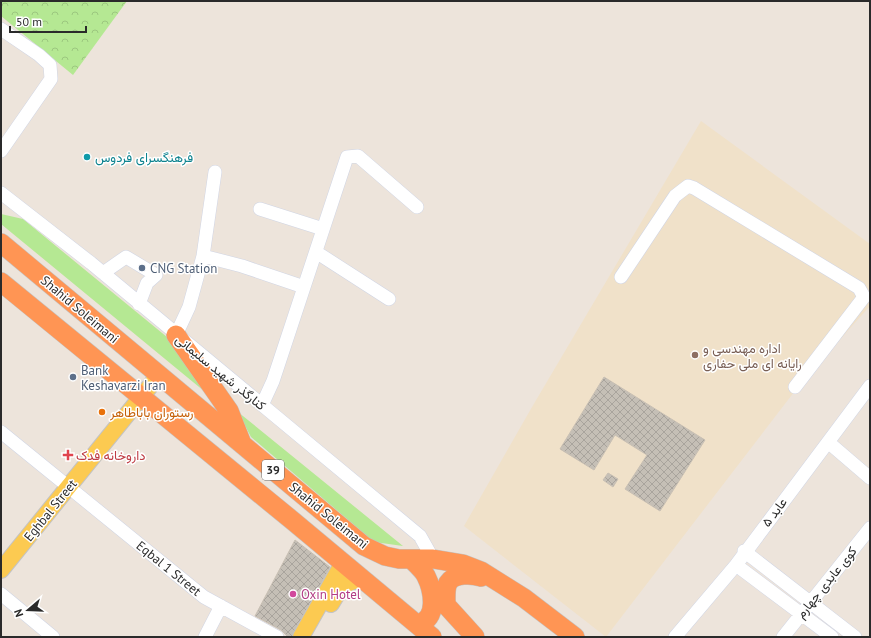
<svg xmlns="http://www.w3.org/2000/svg" width="871" height="638" font-family="'PT Sans',Vazirmatn,sans-serif">
	<defs>
		<pattern id="park-crowns" width="20" height="18" patternUnits="userSpaceOnUse"><rect width="20" height="18" fill="#b5e893"/><path d="M2 6a3 3 0 1 1 6 0M12 15a3 3 0 1 1 6 0" fill="none" stroke="#9cc77f"/></pattern>
		<pattern id="building-cross-hatch" width="8" height="8" patternUnits="userSpaceOnUse"><rect width="8" height="8" fill="#c5bfb6"/><path d="M0 0l8 8M0 8l8-8" fill="none" stroke="#a9a49d"/></pattern>
	</defs>
	<rect width="100%" height="100%" fill="#ede4db"/>
	<path fill="#f0e1c9" d="M701 121 870 244V306L801 383 606 637 464 526 532 407Z"/>
	<path fill="#b5e893" d="M1 214 23 219 184 351 210 396 1 224Z
		M238 412 403 546 374 542 251 437Z"/>
	<path fill="url(#park-crowns)" d="M1 1H127L73 75 1 16Z"/>
	<path fill="url(#building-cross-hatch)" stroke="#c9c0b4" d="M604 377 705 440 660 511 625 489 647 455 615 435 594 470 560 449Z
		M608 473 618 479 613 487 603 480Z
		M295 540 330 567 292 637H288L281 630 255 616Z"/>
	<g fill="none" stroke-linecap="round" stroke-linejoin="round">
		<g stroke="#d0d5e4" stroke-width="14">
			<path id="minor" d="M1 29 39 55 50 65 51 79 1 151
				M1 193 91 263 420 536 433 559
				M260 209 323 229
				M316 252 389 299
				M203 256 242 266 304 287
				M103 273 126 257 156 275 147 283 139 304
				M621 277 675 196 688 186 694 188 859 288 864 297 795 387
				M176 335 189 307 203 256 215 172
				M262 405 273 381 347 157 358 156 417 207
				M1 432 204 597 277 637
				M828 442 870 478
				M744 551 855 637
				M736 565 832 637
				M1 594 53 637
				M205 637 221 606
				M675 637 736 565 870 386
				M783 637 870 528"/>
		</g>
		<g stroke="#c3c3c3" stroke-width="18">
			<path id="major" d="M1 570 159 375
				M331 604C341 587 343 583 363 579
				M301 637 343 563"/>
		</g>
		<g stroke="#c3c3c3" stroke-width="20">
			<path id="highway" d="M1 243 364 546 385 556 399 559H433L463 564 481 571 524 598 575 637
				M1 282 293 521 432 637
				M176 335 229 411 242 444
				M411 559C416 564 423 570 426 576 433 590 439 621 417 624
				M475 637 446 605C446 599 445 589 448 583 454 573 472 574 481 577"/>
		</g>
		<use href="#minor" stroke="#fff" stroke-width="13"/>
		<use href="#major" stroke="#fcca51" stroke-width="16"/>
		<use href="#highway" stroke="#ff9554" stroke-width="19"/>
	</g>
	<circle fill="#0f9aa8" stroke="#fff" stroke-width="1.5" cx="87" cy="157" r="4"/>
	<g fill="#5c6f8a" stroke="#fff" stroke-width="1.5">
		<circle cx="142" cy="268" r="4"/>
		<circle cx="73" cy="377" r="4"/>
	</g>
	<circle fill="#8d6e63" stroke="#fff" stroke-width="1.5" cx="695" cy="355" r="4"/>
	<circle fill="#e8710a" stroke="#fff" stroke-width="1.5" cx="102" cy="412" r="4"/>
	<path fill="#e0444e" stroke="#fff" stroke-width="1.5" d="M66 449h4v4h4v4h-4v4h-4v-4h-4v-4h4z"/>
	<circle fill="#d1479c" stroke="#fff" stroke-width="1.5" cx="293" cy="594" r="4"/>
	<g text-anchor="middle" stroke-width="3" stroke-linejoin="round" paint-order="stroke">
		<rect fill="#fff" stroke="#6a6a6a" stroke-width="1" x="262" y="460" width="22" height="20" rx="3"/>
		<g font-size="12" font-weight="bold" fill="#2a2a2a">
			<text x="273" y="474">39</text>
		</g>
		<g font-size="13" fill="#0d838f" stroke="#fff" text-anchor="start">
			<text x="95" y="162">فرهنگسرای فردوس</text>
		</g>
		<g font-size="13" fill="#4e5e75" stroke="#fff" text-anchor="start">
			<text x="150" y="273">CNG Station</text>
			<text x="81" y="375">Bank<tspan x="81" dy="15">Keshavarzi Iran</tspan></text>
		</g>
		<g font-size="13" fill="#2a2a2a" stroke="#fff">
			<text transform="translate(80 309) rotate(40)" y="5">Shahid Soleimani</text>
			<text transform="translate(221 372) rotate(39)" y="5">کنارگذر شهید سلیمانی</text>
			<text transform="translate(50 510) rotate(-51)" y="5">Eghbal Street</text>
			<text transform="translate(774 512) rotate(-53)" y="5">عابد ۵</text>
			<text transform="translate(329 515) rotate(39)" y="5">Shahid Soleimani</text>
			<text transform="translate(169 568) rotate(39)" y="5">Eqbal 1 Street</text>
			<text transform="translate(826 582) rotate(-51)" y="5">کوی عابدی چهارم</text>
		</g>
		<g font-size="13" fill="#785e54" stroke="#fff" text-anchor="start">
			<text x="703" y="353">اداره مهندسی و<tspan x="703" dy="15">رایانه ای ملی حفاری</tspan></text>
		</g>
		<g font-size="13" fill="#c56008" stroke="#fff" text-anchor="start">
			<text x="110" y="417">رستوران باباطاهر</text>
		</g>
		<g font-size="13" fill="#be3a42" stroke="#fff" text-anchor="start">
			<text x="76" y="460">داروخانه فدک</text>
		</g>
		<g font-size="13" fill="#b23c85" stroke="#fff" text-anchor="start">
			<text x="301" y="599">Oxin Hotel</text>
		</g>
	</g>
	<rect width="871" height="638" fill="none" stroke="#2a2a2a" stroke-width="4"/>
	<g transform="translate(28 610) rotate(251)" stroke="#ffffff" stroke-width="3" paint-order="stroke">
	<path d="M0-3L7 15L0 10L-7 15Z" fill="#2a2a2a"/>
	<text y="-6" font-size="11" font-weight="bold" text-anchor="middle" fill="#2a2a2a">N</text>
	</g>
	<path d="M10 26v6h76v-6" fill="none" stroke="#2a2a2a" stroke-width="2"/>
	<text x="16" y="26" font-size="12" fill="#2a2a2a" stroke="#ffffff" stroke-width="3" paint-order="stroke">50 m</text>
</svg>
